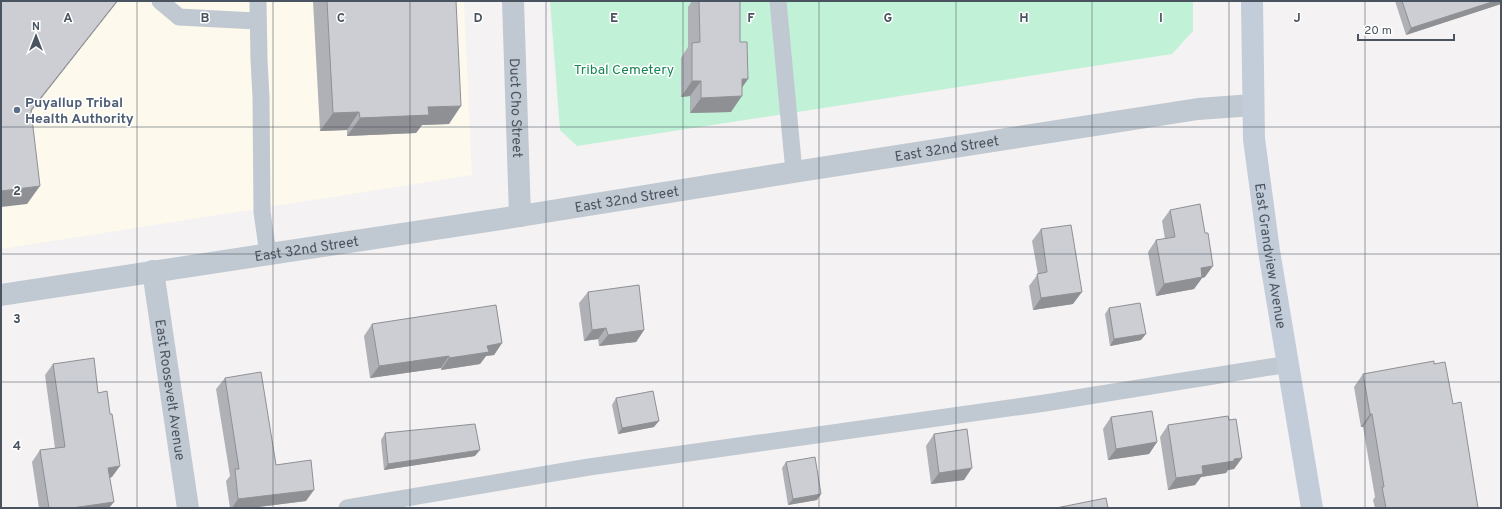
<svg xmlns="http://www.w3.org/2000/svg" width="1502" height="509" font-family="Overpass,sans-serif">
	<rect width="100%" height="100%" fill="#f4f2f2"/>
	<path fill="#fdf9ed" d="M1 1H464L472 175 1 249Z"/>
	<path fill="#c1f1d7" d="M550 1H1193V31L1172 54 577 146 560 130Z"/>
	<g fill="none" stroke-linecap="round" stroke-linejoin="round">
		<path stroke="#c0c8d1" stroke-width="17" d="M160 1 179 17 258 21
			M258 1 259 60 261 97 262 212 268 254
			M778 1 794 172
			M347 508 589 467 1045 403 1289 364"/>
		<g stroke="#c0c8d1" stroke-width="22">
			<path id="s1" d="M513 1 520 216"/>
			<path id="s2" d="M153 271 188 508"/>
			<path id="s3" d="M1 295 520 216 794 172 1198 109 1253 105"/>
		</g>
		<path stroke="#c3ccd9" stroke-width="22" id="s4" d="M1252 1 1254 139 1269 251 1312 508"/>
	</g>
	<path fill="#afb1b6" d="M313 1H456L449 124 422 125 416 133 347 136V130L320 131Z
		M692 1H740V42L748 79 742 87 731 112 690 113V96L681 97V58L688 47V7Z
		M1395 1H1501V4L1406 35Z
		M1170 210 1205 277 1202 278 1194 289 1156 296 1148 252 1156 240 1165 239 1162 221Z
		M1041 229 1073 304 1033 310 1029 286 1038 274 1032 241Z
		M588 292 644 330 636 342 599 346 598 339 584 341 579 303Z
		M1109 308 1141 340 1110 346 1105 314Z
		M372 324 502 343 494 355 486 356 480 364 441 370V368L370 378 364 336Z
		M53 364 98 393 112 477 110 478 109 508H39L32 462 40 450 55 448 45 375Z
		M1434 364 1453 404 1478 508H1375L1373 500 1375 497 1363 427H1361L1354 387 1363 374Z
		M225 378 276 465 306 501 250 508H230L226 481 230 476 216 389Z
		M616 398 654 427 618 434 612 405Z
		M1111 417 1157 442 1149 454 1108 460 1103 429Z
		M1229 420 1242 458 1234 469 1228 470 1226 473 1201 477 1195 485 1168 490 1160 437 1168 425Z
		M385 433 475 456 384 470 381 440Z
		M934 434 964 480 931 484 926 446Z
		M786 462 817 500 788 505 782 468Z"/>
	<path fill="#8f9094" d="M117 1H118L18 128 31 110Z
		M1495 1H1501V4L1406 35 1411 28Z
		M742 79H748L737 95Z
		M692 81H701L690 96 681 97Z
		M742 96 731 112 690 113 701 98Z
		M461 106 449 124 422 125 416 133 347 136 360 118 428 107Z
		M359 112 347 130 320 131 333 113Z
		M40 186 27 204 1 207V191Z
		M1213 266 1205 277 1202 278 1194 289 1156 296 1164 284 1201 268Z
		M1082 292 1073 304 1033 310 1041 298Z
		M606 328 598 339 584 341 592 330Z
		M644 330 636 342 599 346 608 335Z
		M1146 334 1141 340 1110 346 1114 339Z
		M502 343 494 355 486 356 480 364 441 370 449 358 487 346Z
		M449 356 441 368 370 378 379 366Z
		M1370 414H1372L1363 427H1361Z
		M659 421 654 427 618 434 622 428Z
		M1157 442 1149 454 1108 460 1116 449Z
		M480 450 475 456 384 470 388 464Z
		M1242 458 1234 469 1228 470 1226 473 1201 477 1195 485 1168 490 1176 478 1202 466 1234 459Z
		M120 466 112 477 100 480 108 468Z
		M972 468 964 480 931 484 939 473Z
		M314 490 306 501 250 508H232L238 499Z
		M821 494 817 500 788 505 793 499Z
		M114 502 109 508H72Z"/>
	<path fill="#ccced4" stroke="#8f9094" d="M1 1H117L31 110 40 186 1 191Z
		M327 1H456L461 106 428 107 429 115 360 118 359 112 333 113Z
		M699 1H740V42H747L748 79H742V96L701 98V81H692V43L700 42Z
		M1402 1H1495L1411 28Z
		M1200 204 1205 233H1208L1213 266 1201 268 1202 277 1164 284 1156 240 1175 237 1170 210Z
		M1071 225 1082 292 1041 298 1037 274 1047 272 1041 229Z
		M639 285 644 330 608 335 606 328 592 330 588 292Z
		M1140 303 1146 334 1114 339 1109 308Z
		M496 305 502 343 487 346 489 352 449 358V356L379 366 372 324Z
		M94 358 98 393 107 391 110 414H112L120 466 108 468 114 502 72 508H49L40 450 65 447 53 364Z
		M1434 361V364L1445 362 1453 404 1461 402 1478 508H1386L1382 487H1384L1372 414H1370L1363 374Z
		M261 372 276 465 311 460 314 490 238 499 235 469H239L225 378Z
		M653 391 659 421 622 428 616 398Z
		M1152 411 1157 442 1116 449 1111 417Z
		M1228 416 1229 420 1236 419 1242 458 1234 459V461L1202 466 1203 474 1176 478 1168 425Z
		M475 424 480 450 388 464 385 433Z
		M967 429 972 468 939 473 934 434Z
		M815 457 821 494 793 499 786 462Z
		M1106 498 1108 508H1056Z"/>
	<path fill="none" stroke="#495460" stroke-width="1" stroke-opacity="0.55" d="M137 1V508M273 1V508M410 1V508M546 1V508M683 1V508M819 1V508M956 1V508M1092 1V508M1229 1V508M1365 1V508M1 127H1501M1 254H1501M1 382H1501"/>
	<circle fill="#5c6f8a" stroke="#fff" stroke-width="1.5" cx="17" cy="110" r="4"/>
	<g text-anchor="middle" stroke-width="3" stroke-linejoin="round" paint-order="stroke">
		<g font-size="14" fill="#168655" stroke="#fff">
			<text x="624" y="74">Tribal Cemetery</text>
		</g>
		<g font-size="14" font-weight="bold" fill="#4e5e75" stroke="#fff" text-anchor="start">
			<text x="25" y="107">Puyallup Tribal<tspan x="25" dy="16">Health Authority</tspan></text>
		</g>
		<g font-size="14" fill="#495460" stroke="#fff">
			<text dy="5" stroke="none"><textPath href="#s1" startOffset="107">Duct Cho Street</textPath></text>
			<text dy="5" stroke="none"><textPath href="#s3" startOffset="957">East 32nd Street</textPath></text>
			<text dy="5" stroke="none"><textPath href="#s3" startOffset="633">East 32nd Street</textPath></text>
			<text dy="5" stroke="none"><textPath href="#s3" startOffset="309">East 32nd Street</textPath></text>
			<text dy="5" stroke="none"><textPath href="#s4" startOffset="256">East Grandview Avenue</textPath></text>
			<text dy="5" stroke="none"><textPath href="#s2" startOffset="120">East Roosevelt Avenue</textPath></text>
		</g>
	</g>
	<g font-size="13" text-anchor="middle" font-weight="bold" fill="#495460" stroke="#fff" stroke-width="3" stroke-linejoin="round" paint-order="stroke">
		<text x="68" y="22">A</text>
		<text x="205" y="22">B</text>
		<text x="341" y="22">C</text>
		<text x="478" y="22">D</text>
		<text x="614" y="22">E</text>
		<text x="751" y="22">F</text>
		<text x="888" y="22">G</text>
		<text x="1024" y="22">H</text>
		<text x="1161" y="22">I</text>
		<text x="1297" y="22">J</text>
		<text x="17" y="195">2</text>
		<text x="17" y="323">3</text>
		<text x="17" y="450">4</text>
	</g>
	<rect width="1502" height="509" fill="none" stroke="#495460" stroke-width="4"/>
	<g transform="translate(36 36)" stroke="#ffffff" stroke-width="3" paint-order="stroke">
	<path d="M0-3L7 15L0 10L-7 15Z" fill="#495460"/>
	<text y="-6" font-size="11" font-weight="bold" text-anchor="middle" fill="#495460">N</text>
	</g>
	<path d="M1358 34v6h96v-6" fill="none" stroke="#495460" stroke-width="2"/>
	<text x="1364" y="34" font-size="12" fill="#495460" stroke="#ffffff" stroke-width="3" paint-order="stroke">20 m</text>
</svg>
